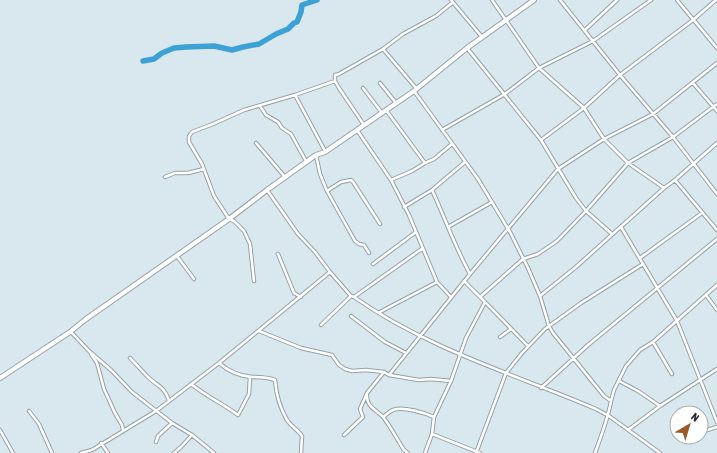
<svg xmlns="http://www.w3.org/2000/svg" width="717" height="453" font-family="'Asap Condensed',sans-serif">
	<rect width="100%" height="100%" fill="#d9e7ef"/>
	<g fill="none" stroke-linecap="round" stroke-linejoin="round">
		<path stroke="#3ca2d6" stroke-width="5.5" d="M143 61 154 59 162 53 174 48 186 47 214 46 232 50 243 47 259 44 276 34 288 29 294 23 297 22 301 12 302 5 317 0"/>
		<g stroke="#94a1a9" stroke-width="4.5">
			<path id="street" d="M451 0 482 37
				M492 0 539 68 584 108 604 139 628 163 664 188
				M560 0 620 75 673 137 717 194
				M677 0 717 48
				M585 30 617 0
				M467 48 541 140 576 198 586 211 612 234
				M383 49 416 88
				M380 83 396 103
				M693 83 717 111
				M363 88 382 113
				M414 91 478 179 510 232 528 268 540 296 549 326 553 333 604 396 611 401C608 419 601 436 595 453
				M295 95 325 151
				M260 106 266 115 278 122 282 128 291 134 306 161
				M386 110 425 163
				M364 125 339 88 335 81V75L339 74 383 49 403 34 436 16 452 3
				M357 130 391 180 409 215 437 282 451 297
				M442 130 505 94 539 68 593 41 651 0
				M541 140 584 108 620 75 693 20 716 0
				M256 143 285 177
				M316 155 320 174 327 191 355 241 359 244 364 245 369 253
				M165 177 175 173H188L204 169
				M391 180 412 171 425 163 434 159 452 144
				M675 180 717 230
				M267 190 298 234 315 252 330 272 351 296 354 297C428 349 514 374 596 409L609 416 660 453
				M432 190C445 218 455 247 470 274
				M327 191 341 182 351 180 353 182 380 224
				M404 207 432 190 465 162
				M448 227 492 202
				M621 227 677 321 717 422
				M278 254 294 293 301 297
				M177 256 194 279
				M640 258 702 213
				M373 264 416 232
				M254 281 250 244 244 231 234 221 229 219 214 196 202 164 189 142V136L192 132 213 124 244 110 295 95 335 81
				M706 295 717 310
				M540 296 576 267 664 188 675 180 717 143
				M354 297 423 248
				M480 297 523 259 538 254 557 241 586 211 628 163 673 137 717 104
				M485 302 528 346
				M380 312 437 282
				M351 316 385 342 406 353
				M321 325 351 296
				M259 331 301 348 332 355 339 365 345 369 352 371 366 370 384 372 389 375 419 380 431 379 451 381
				M71 332 89 351 112 371 132 392 172 423 192 435 214 453
				M500 337 511 329
				M653 342 672 374
				M91 354 97 363 104 389 115 413 122 425 123 430
				M130 358C136 364 142 371 148 377 158 387 163 385 169 400
				M219 363C228 371 240 376 252 377 260 377 267 377 275 380 276 393 280 408 287 420 291 426 298 430 302 436L301 453
				M389 375 470 274 558 169 604 139 653 114 717 63
				M619 381 638 391 660 406
				M191 384C206 396 223 404 238 415L249 394 250 377
				M541 388 588 345 717 239
				M367 395C366 407 377 410 383 417 391 427 397 439 404 450L408 453
				M611 401 614 390 626 366 640 350 653 342 717 285
				M29 411 39 424 52 453
				M694 412V413
				M383 417C386 415 390 411 393 410 403 406 425 413 434 417
				M0 430 13 453
				M628 430 660 406 717 369
				M701 432 717 427
				M432 434 480 453
				M344 435 363 417 360 409 367 393 384 372
				M156 442 158 436 172 423
				M101 443 108 453
				M81 453 92 450 156 411 219 363 330 272
				M174 453 181 447 192 435
				M425 453 432 434 434 417 451 381 466 338 485 302 464 281
				M476 453 506 373 522 353 545 329 581 303 643 264"/>
		</g>
		<g stroke="#94a1a9" stroke-width="6">
			<path id="secondary" d="M0 378 70 332 86 319 229 219 267 190 316 155 325 152 414 91 467 48 534 0"/>
		</g>
		<use href="#street" stroke="#fff" stroke-width="2.5"/>
		<use href="#secondary" stroke="#fff" stroke-width="4"/>
	</g>
	<g transform="translate(689 425) rotate(38)"><circle r="19" fill="#ffffff" stroke="#a9abac"/>
	<path d="M0-3L7 15L0 10L-7 15Z" fill="#9a5926"/>
	<text y="-6" font-size="11" font-weight="bold" text-anchor="middle" fill="#272c2f">N</text>
	</g>
</svg>
